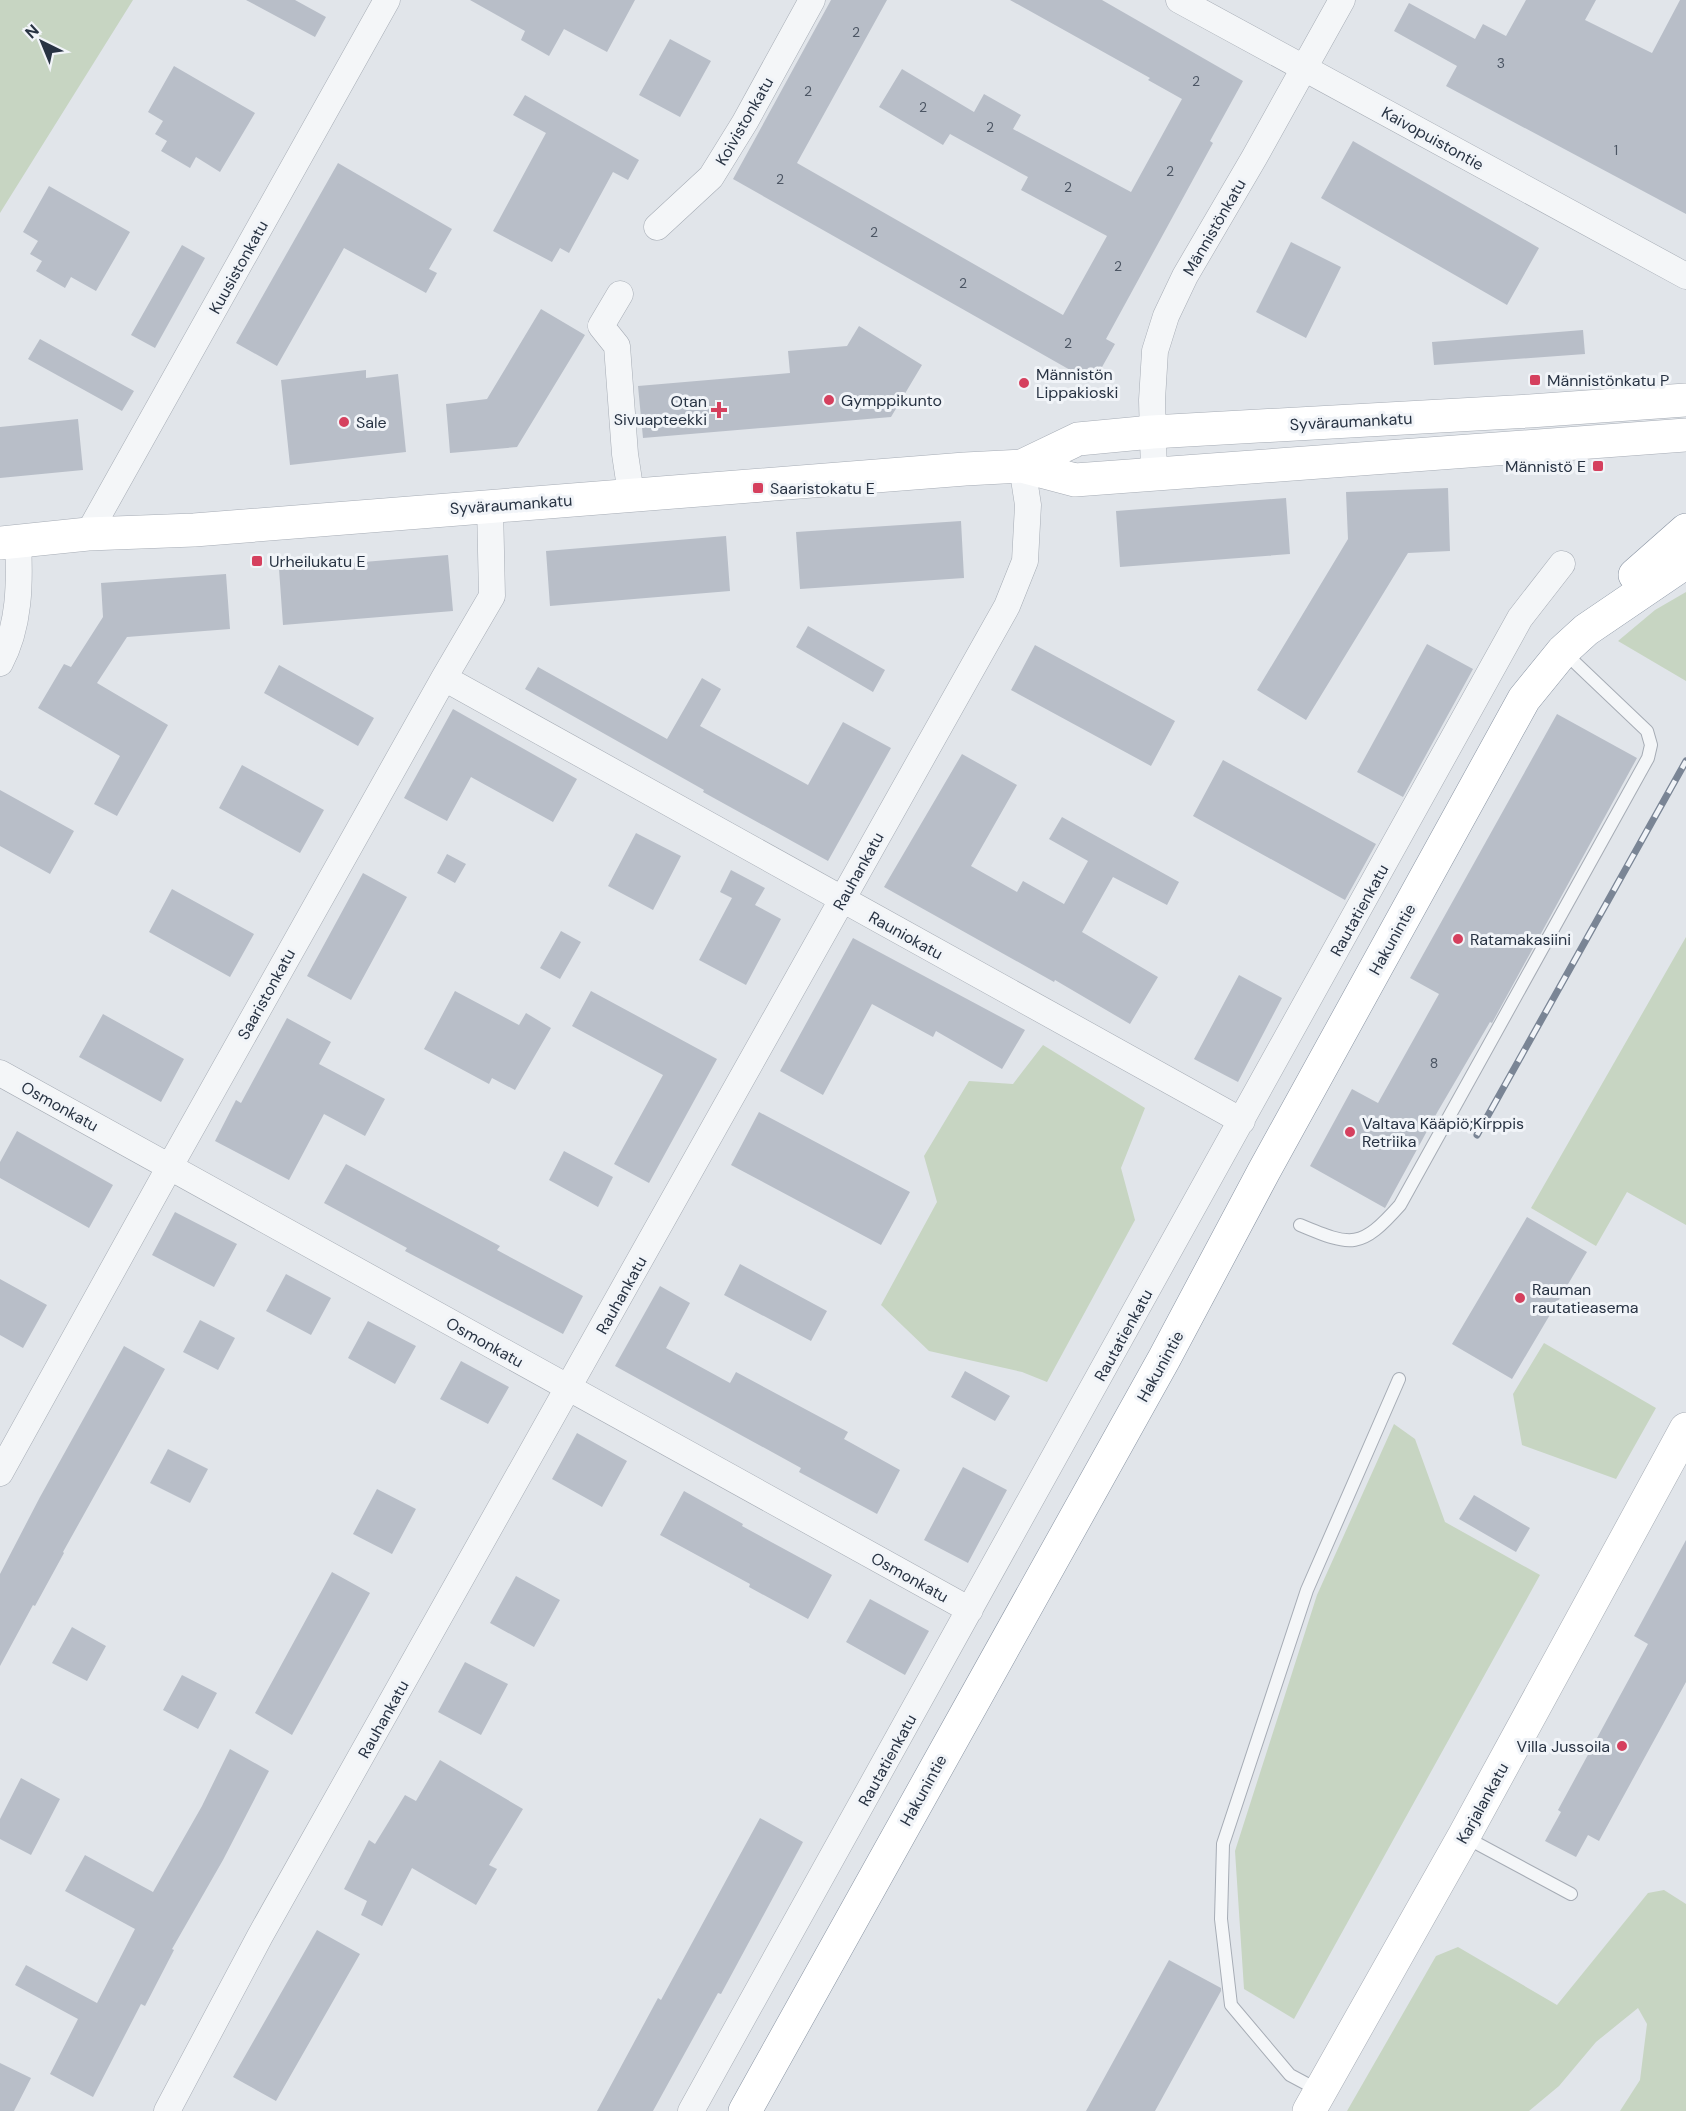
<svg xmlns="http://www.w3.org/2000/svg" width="1686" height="2111" font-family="'DM Sans',sans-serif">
	<rect width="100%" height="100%" fill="#e1e5ea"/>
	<path fill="#c7d5c2" d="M0 0H133L0 213Z
		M1686 592V681L1618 641 1655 610Z
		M1686 937V1225L1627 1192 1596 1246 1531 1208Z
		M1043 1045 1145 1108 1121 1168 1135 1220 1047 1382 1022 1372 929 1351 881 1305 937 1202 924 1156 969 1081 1013 1084Z
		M1544 1343 1656 1408 1616 1479 1522 1445 1513 1394Z
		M1394 1424 1415 1439 1445 1522 1540 1575 1294 2019 1244 1989 1235 1851 1317 1595Z
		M1664 1890 1686 1904V2111H1620L1640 2080 1647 2024 1638 2008 1596 2042 1559 2086 1529 2111H1347L1436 1956 1458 1947 1557 2005 1648 1893Z"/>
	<path fill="#b8bec8" d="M246 0H295L326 17 315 37Z
		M470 0H635L607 52 564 29 549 56 521 40 525 31Z
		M831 0H887L797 163 1063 315 1107 236 1021 190 1028 177 950 134 943 145 879 107 902 69 974 112 984 94 1021 115 1013 129 1131 192 1182 99 1148 80 1150 78 1010 0H1102L1243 81 1210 141 1213 143 1106 339 1115 344 1093 383 733 179Z
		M1526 0H1596L1585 20 1652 53 1680 0H1686V214L1446 86 1457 66 1394 31 1409 3 1475 39 1483 24 1506 36Z
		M670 39 711 61 680 117 639 95Z
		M174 66 255 113 220 172 196 157 190 168 161 151 167 141 155 134 163 121 148 112Z
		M525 95 639 160 628 180 613 172 569 253 560 248 552 262 493 231 546 133 513 115Z
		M1353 141 1539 248 1507 305 1321 198Z
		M338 163 452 229 429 269 437 273 426 293 344 248 277 366 236 343Z
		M49 186 130 232 96 291 71 277 65 288 36 271 42 261 30 254 38 241 23 232Z
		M1291 242 1341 267 1306 338 1256 312Z
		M182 245 205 258 155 348 131 335Z
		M541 309 585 335 517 447 450 453 446 404 487 399Z
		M859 326 922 365 891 417 643 438 638 386 790 373 788 351 847 346Z
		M1583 330 1585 354 1434 365 1432 342Z
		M40 339 134 391 122 411 28 359Z
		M366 370V378L398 374 406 452 290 465 281 380Z
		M78 419 83 470 0 478V427Z
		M1448 488 1450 551 1408 553 1306 720 1257 690 1348 539 1346 492Z
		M1286 498 1290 554 1120 567 1116 511Z
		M961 521 964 578 800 589 796 532Z
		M726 536 730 591 550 606 546 551Z
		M448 555 453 611 283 625 279 569Z
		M226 574 230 629 127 637 97 683 168 725 117 816 94 804 120 756 38 708 64 664 71 667 103 617 101 583Z
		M808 626 885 670 873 692 796 647Z
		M1427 644 1473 669 1403 797 1357 772Z
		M1035 645 1175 721 1151 766 1011 690Z
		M279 665 374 718 358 746 264 693Z
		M538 667 667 739 702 678 721 689 700 726 808 785 843 722 891 748 828 861 703 792 704 790 525 689Z
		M453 709 577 779 553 822 471 777 447 821 404 798Z
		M1557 714 1637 758 1492 1023 1490 1022 1438 1111 1385 1208 1310 1166 1352 1089 1378 1103 1439 994 1410 978Z
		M962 754 1017 785 971 866 1017 892 1023 881 1064 904 1088 861 1049 839 1062 817 1179 882 1167 905 1113 877 1082 932 1158 977 1130 1024 1055 980 1054 982 884 887Z
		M1223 760 1376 844 1345 900 1193 816Z
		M242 765 324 810 300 853 219 808Z
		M0 790 74 831 50 874 0 846Z
		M636 833 681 856 653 910 608 886Z
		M447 854 466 864 455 883 437 873Z
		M731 870 765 888 755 905 781 919 746 985 699 960 732 898 720 892Z
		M363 873 407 897 351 1000 307 976Z
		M172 889 254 934 230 977 149 932Z
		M561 931 581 942 560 979 540 968Z
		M853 938 1025 1030 1002 1069 936 1031 933 1037 872 1004 823 1095 780 1071Z
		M1239 975 1282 998 1238 1082 1194 1059Z
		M455 991 519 1025 526 1013 551 1028 515 1090 492 1078 489 1084 424 1049Z
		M591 991 717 1059 649 1183 614 1164 663 1075 572 1026Z
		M103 1014 184 1059 161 1102 79 1057Z
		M287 1018 331 1042 319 1064 385 1099 365 1136 324 1114 289 1180 215 1141 236 1100 241 1103Z
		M759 1112 910 1192 881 1245 731 1165Z
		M17 1131 113 1185 89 1228 0 1178V1162Z
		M564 1151 613 1177 598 1207 549 1180Z
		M346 1164 500 1246 497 1250 583 1296 563 1334 405 1251 407 1248 324 1203Z
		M175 1212 237 1244 214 1287 152 1255Z
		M1527 1217 1587 1252 1512 1379 1452 1344Z
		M740 1264 827 1311 811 1341 724 1295Z
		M286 1274 331 1298 311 1335 266 1311Z
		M0 1279 47 1305 23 1348 0 1335Z
		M660 1286 690 1303 666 1348 730 1383 736 1372 848 1432 844 1439 900 1470 877 1514 799 1472 801 1468 615 1366Z
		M200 1320 235 1338 218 1370 183 1352Z
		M368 1321 416 1346 395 1384 348 1358Z
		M124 1346 165 1369 63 1552 64 1553 35 1606 33 1605 0 1666V1574L40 1497Z
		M461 1361 509 1387 488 1424 440 1399Z
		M965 1371 1010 1396 995 1421 951 1397Z
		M577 1433 627 1461 602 1507 552 1479Z
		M168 1449 208 1469 190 1503 150 1483Z
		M963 1467 1007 1490 968 1563 924 1540Z
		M377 1489 416 1509 392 1554 353 1534Z
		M684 1491 743 1524 742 1526 832 1575 808 1619 749 1587 750 1584 660 1535Z
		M1474 1495 1530 1528 1516 1552 1459 1519Z
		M1686 1540V1682L1599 1841 1588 1835 1576 1857 1545 1841 1561 1812 1558 1810 1648 1644 1634 1636Z
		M332 1572 370 1593 292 1735 255 1713Z
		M516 1576 560 1600 534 1647 490 1623Z
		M870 1599 929 1631 905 1675 846 1642Z
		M72 1627 106 1646 87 1681 52 1663Z
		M465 1662 508 1684 481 1735 438 1712Z
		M182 1675 217 1693 198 1729 163 1710Z
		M230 1749 269 1771 223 1860 172 1949 174 1950 145 2006 141 2004 93 2097 50 2074 78 2019 15 1985 26 1965 97 2003 135 1929 65 1891 85 1855 153 1892 202 1806Z
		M440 1760 523 1809 489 1865 497 1869 476 1905 412 1868 382 1926 361 1915 367 1901 344 1889 369 1840 375 1844 405 1795 416 1801Z
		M21 1778 60 1799 31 1855 0 1839V1819Z
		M760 1818 803 1842 721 1994 718 1993 653 2111H597L658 1998 661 2000Z
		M317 1930 360 1954 276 2101 233 2077Z
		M1169 1960 1221 1988V1991L1155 2111H1086Z
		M0 2063 31 2078 14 2111H0Z"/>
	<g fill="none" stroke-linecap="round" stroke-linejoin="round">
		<g stroke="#a6acb5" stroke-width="14">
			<path id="lane" d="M1300 1225C1352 1247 1361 1249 1400 1205L1648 758 1651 745 1647 731 1565 653
				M1465 1837 1571 1894
				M1320 2091 1290 2075 1231 2005 1221 1919 1223 1844 1307 1590 1399 1379"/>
		</g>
		<g stroke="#a6acb5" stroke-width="27">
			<path id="street" d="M1179 0 1686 276
				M657 227 711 177 745 122 812 0
				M620 294 601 326 617 346 625 454 631 494
				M1154 474 1152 400 1155 351 1166 316 1185 276 1254 158 1342 0
				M88 534 387 0
				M0 663C20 626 20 582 18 542
				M444 678 1242 1121
				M0 1073 970 1610
				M0 1473 169 1168 444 678 492 596 490 506
				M167 2111 260 1936 1007 606 1025 561 1028 505 1022 466
				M691 2111 1520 618 1562 564"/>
		</g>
		<g stroke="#a6acb5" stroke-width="34">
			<path id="secondary" d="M1022 466 1078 439 1152 432 1530 411 1686 400
				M0 543 88 534 194 530 965 469 1022 466 1075 480 1686 435
				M1309 2111 1464 1836 1686 1429"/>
		</g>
		<g stroke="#8893a2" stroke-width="34">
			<path id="highway" d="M1635 575 1686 530
				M745 2111 1164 1359 1264 1171 1524 699 1563 651 1586 630 1686 562"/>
		</g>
		<use href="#lane" stroke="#f4f6f8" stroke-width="12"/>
		<use href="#street" stroke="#f4f6f8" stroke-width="26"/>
		<use href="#secondary" stroke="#fff" stroke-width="33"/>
		<use href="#highway" stroke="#fff" stroke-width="33"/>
		<g stroke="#7a8595" stroke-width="7">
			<path id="rail" d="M1477 1135 1686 761"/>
		</g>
		<use href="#rail" stroke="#f1f4f8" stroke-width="4.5" stroke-dasharray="14" stroke-linecap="butt"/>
	</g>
	<g fill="#d5405e" stroke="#f1f4f8" stroke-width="2">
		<rect x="1529" y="374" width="12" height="12" rx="3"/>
		<circle cx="1024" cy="383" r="6"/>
		<circle cx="829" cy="400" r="6"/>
		<path d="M716 401h6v6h6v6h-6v6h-6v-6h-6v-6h6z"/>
		<circle cx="344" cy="422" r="6"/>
		<rect x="1592" y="460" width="12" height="12" rx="3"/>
		<rect x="752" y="482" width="12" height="12" rx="3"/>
		<rect x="251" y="555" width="12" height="12" rx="3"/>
		<circle cx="1458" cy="939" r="6"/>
		<circle cx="1350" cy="1132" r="6"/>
		<circle cx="1520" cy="1298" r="6"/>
		<circle cx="1622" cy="1746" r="6"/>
	</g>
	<g text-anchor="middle" stroke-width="6" stroke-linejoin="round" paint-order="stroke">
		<g font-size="14" fill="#4c5664">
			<text x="856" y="37">2</text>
			<text x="1501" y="68">3</text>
			<text x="1196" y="86">2</text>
			<text x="808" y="96">2</text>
			<text x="923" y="112">2</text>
			<text x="990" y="132">2</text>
			<text x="1616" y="155">1</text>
			<text x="1170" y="176">2</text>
			<text x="780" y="184">2</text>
			<text x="1068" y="192">2</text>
			<text x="874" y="237">2</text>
			<text x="1118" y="271">2</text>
			<text x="963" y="288">2</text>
			<text x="1068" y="348">2</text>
			<text x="1434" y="1068">8</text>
		</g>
		<g font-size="16" fill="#283343" stroke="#f1f4f8">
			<text transform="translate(744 121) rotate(-60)" y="6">Koivistonkatu</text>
			<text transform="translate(1433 138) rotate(29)" y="6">Kaivopuistontie</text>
			<text transform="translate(1214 227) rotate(-60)" y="6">Männistönkatu</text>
			<text transform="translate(238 267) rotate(-61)" y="6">Kuusistonkatu</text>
			<text transform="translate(1351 421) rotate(-3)" y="6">Syväraumankatu</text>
			<text transform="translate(511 504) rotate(-4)" y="6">Syväraumankatu</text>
			<text transform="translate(858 871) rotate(-61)" y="6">Rauhankatu</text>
			<text transform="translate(1359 910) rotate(-61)" y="6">Rautatienkatu</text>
			<text transform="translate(906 935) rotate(29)" y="6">Rauniokatu</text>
			<text transform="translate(1392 939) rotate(-61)" y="6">Hakunintie</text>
			<text transform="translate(266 994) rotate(-61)" y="6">Saaristonkatu</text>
			<text transform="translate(60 1106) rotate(29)" y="6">Osmonkatu</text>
			<text transform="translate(621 1295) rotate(-61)" y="6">Rauhankatu</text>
			<text transform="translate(1123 1335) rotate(-61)" y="6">Rautatienkatu</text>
			<text transform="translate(485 1342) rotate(29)" y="6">Osmonkatu</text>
			<text transform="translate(1160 1366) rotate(-61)" y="6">Hakunintie</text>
			<text transform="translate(910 1577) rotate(29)" y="6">Osmonkatu</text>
			<text transform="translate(383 1719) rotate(-61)" y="6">Rauhankatu</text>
			<text transform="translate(887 1760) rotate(-61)" y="6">Rautatienkatu</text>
			<text transform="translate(923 1790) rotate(-61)" y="6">Hakunintie</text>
			<text transform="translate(1482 1803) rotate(-61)" y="6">Karjalankatu</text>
		</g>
		<g font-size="16" fill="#283343" stroke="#f1f4f8" text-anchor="start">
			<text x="1036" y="380">Männistön<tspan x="1036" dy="18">Lippakioski</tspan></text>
			<text x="1547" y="386">Männistönkatu P</text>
			<text x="841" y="406">Gymppikunto</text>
			<text x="707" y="407" text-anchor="end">Otan<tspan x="707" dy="18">Sivuapteekki</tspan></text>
			<text x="356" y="428">Sale</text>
			<text x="1586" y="472" text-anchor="end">Männistö E</text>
			<text x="770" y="494">Saaristokatu E</text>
			<text x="269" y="567">Urheilukatu E</text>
			<text x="1470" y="945">Ratamakasiini</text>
			<text x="1362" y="1129">Valtava Kääpiö;Kirppis<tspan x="1362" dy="18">Retriika</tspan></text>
			<text x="1532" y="1295">Rauman<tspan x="1532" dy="18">rautatieasema</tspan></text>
			<text x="1610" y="1752" text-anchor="end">Villa Jussoila</text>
		</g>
	</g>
	<g transform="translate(42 42) rotate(317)" stroke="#f1f4f8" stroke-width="4.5" paint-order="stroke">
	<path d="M0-4.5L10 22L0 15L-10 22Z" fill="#283343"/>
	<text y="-9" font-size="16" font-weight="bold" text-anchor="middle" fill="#283343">N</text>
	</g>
</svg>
